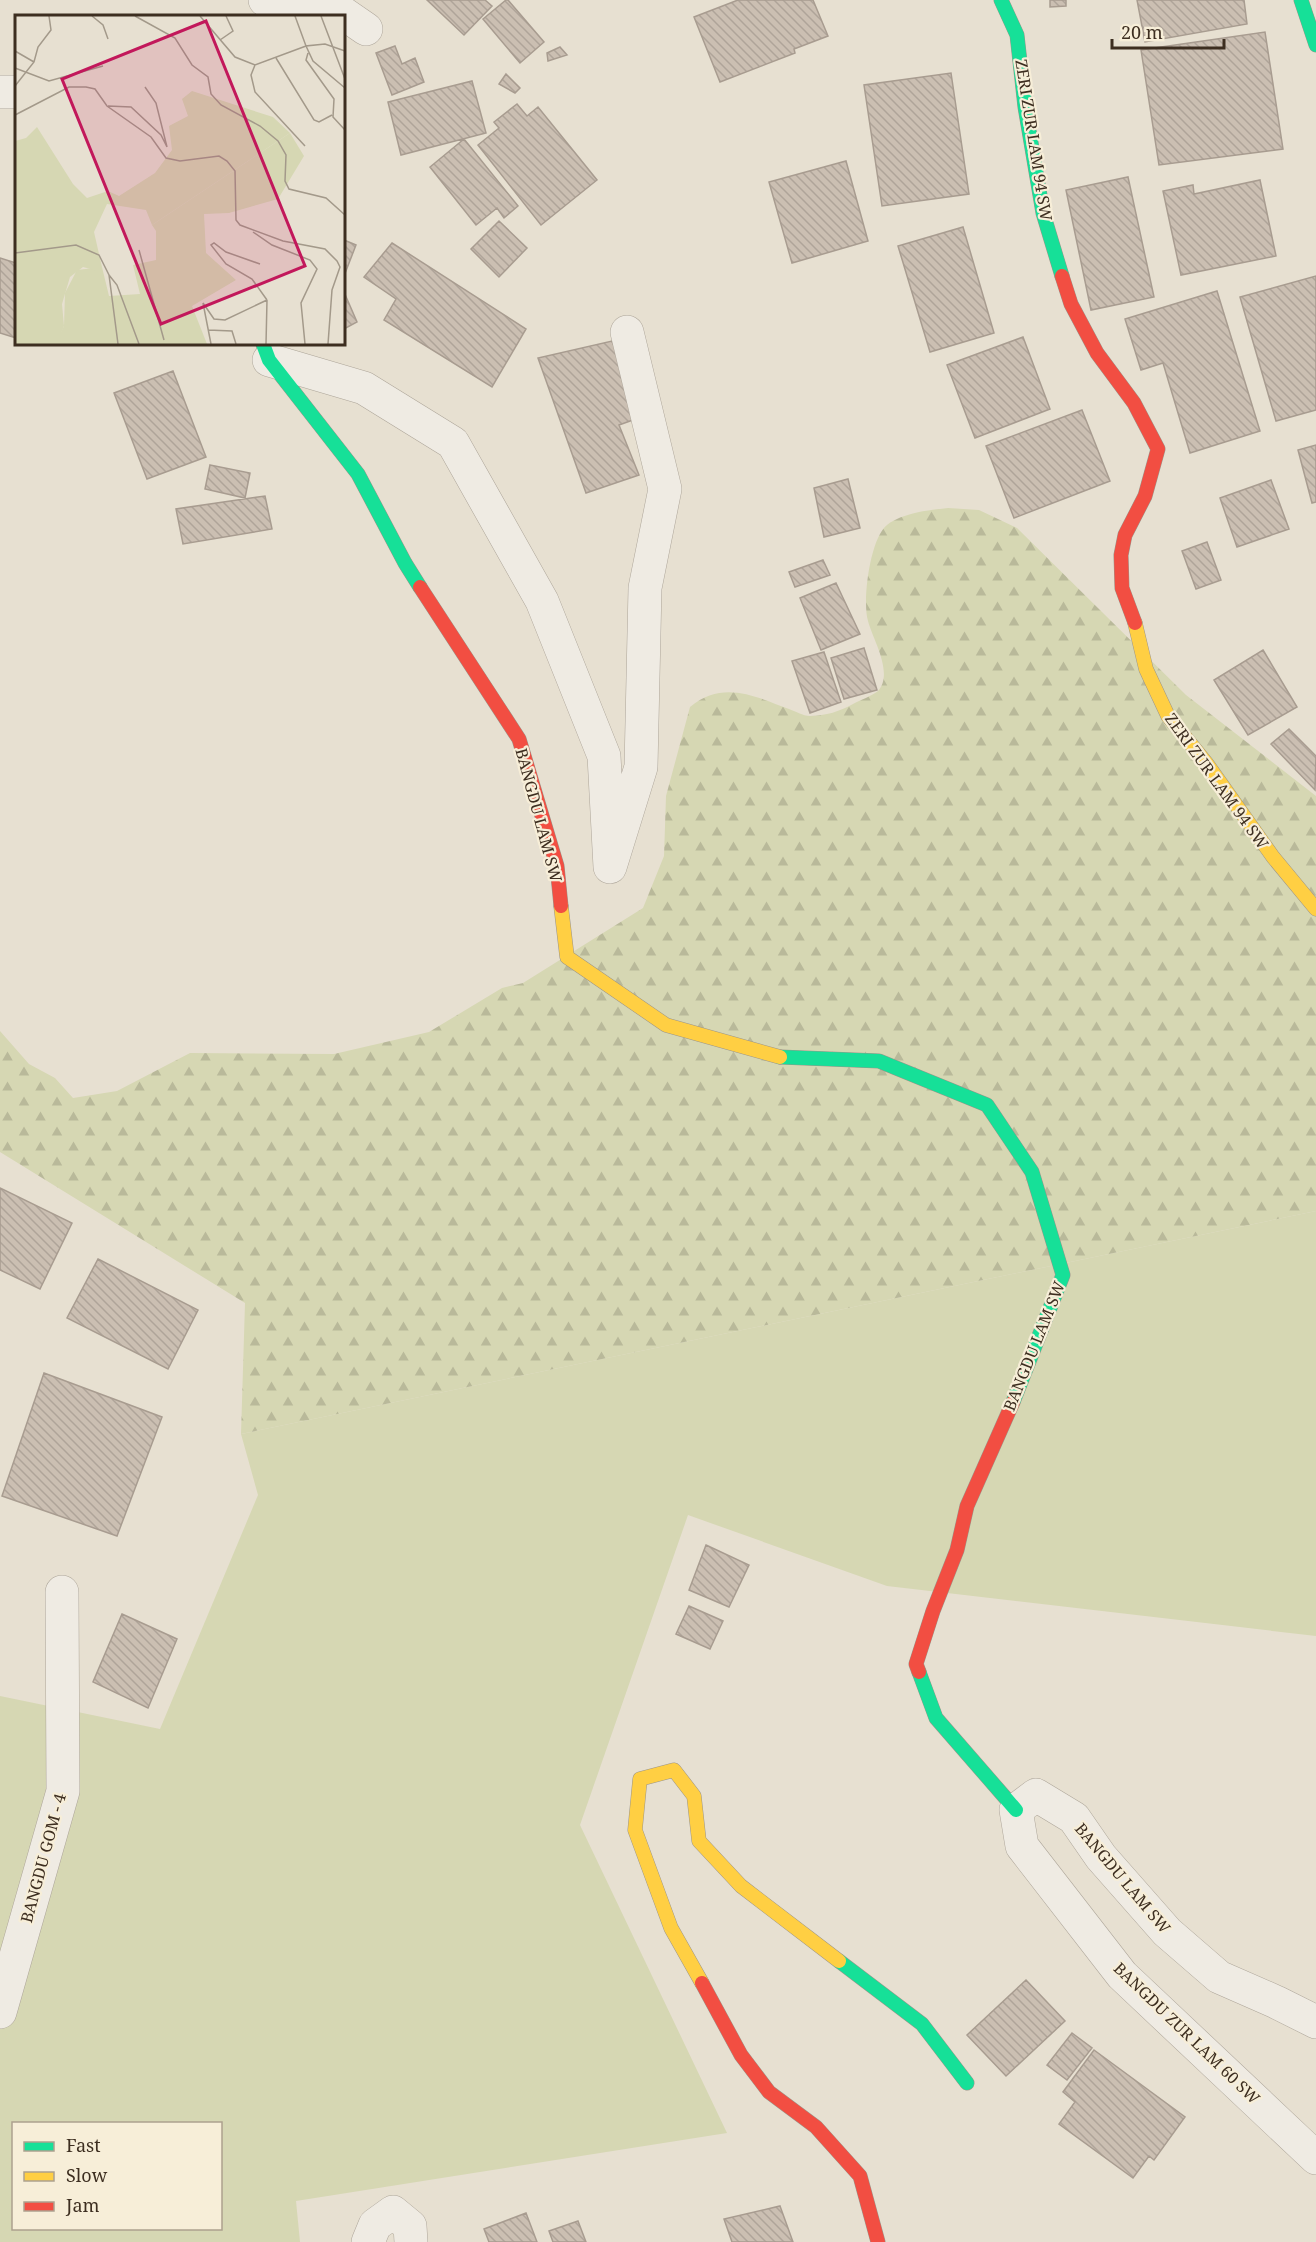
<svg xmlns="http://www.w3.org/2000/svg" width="1316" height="2242" font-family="'Noto Serif',serif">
	<defs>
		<pattern id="forest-firs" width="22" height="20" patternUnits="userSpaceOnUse" patternTransform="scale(1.5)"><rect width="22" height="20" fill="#d6d7b3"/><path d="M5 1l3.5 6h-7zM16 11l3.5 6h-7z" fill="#b9b99a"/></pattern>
		<pattern id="building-back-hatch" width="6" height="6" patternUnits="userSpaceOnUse" patternTransform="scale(1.5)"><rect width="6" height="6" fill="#cbbfb2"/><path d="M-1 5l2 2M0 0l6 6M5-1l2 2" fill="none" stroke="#afa499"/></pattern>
	</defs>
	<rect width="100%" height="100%" fill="#e7e0d1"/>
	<path fill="#d6d7b3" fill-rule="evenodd" d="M1316 1211V1636L887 1586 688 1515 580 1825 727 2133 296 2201 300 2242H0V1696L160 1729 258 1495 241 1434ZM14 2124H220V2228H14Z"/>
	<path fill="url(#forest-firs)" d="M948 508 979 510 1017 528 1186 695 1316 796V1211L241 1434 245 1303 0 1152V1031L29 1064 55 1078 73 1098 117 1091 190 1053 334 1054 429 1032 502 988 523 983 643 908 664 856 666 796 690 707C723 680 754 696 789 709 795 711 803 716 810 716 825 716 841 711 853 704 860 700 872 696 878 691 894 673 873 640 868 621 862 602 870 538 887 525 902 513 929 510 948 508Z"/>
	<path fill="url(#building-back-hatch)" stroke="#a89c90" stroke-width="1.5" d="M427 0H485L492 6 464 35Z
		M506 0H508L544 42 520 63 483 19Z
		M738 0H813L828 36 794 49 795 53 720 82 694 17Z
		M1050 0H1066V6L1050 7Z
		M1137 0H1244L1247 24 1145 42Z
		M1265 32 1283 149 1159 165 1141 50Z
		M395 46 402 64 415 58 424 82 392 95 376 53Z
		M560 47 567 55 548 61 547 53Z
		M951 73 969 194 882 206 864 85Z
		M506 74 520 88 515 93 499 84Z
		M472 81 486 133 401 155 388 102Z
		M517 104 527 116 538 107 597 180 541 225 478 145 499 128 494 122Z
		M464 139 518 206 504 218 497 208 476 225 430 167Z
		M846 161 868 241 792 263 769 182Z
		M1128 177 1154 297 1091 310 1066 190Z
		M1260 180 1276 256 1181 275 1163 191 1193 185 1194 194Z
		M499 221 527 248 499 277 471 249Z
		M963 227 994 333 930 352 898 246Z
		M344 240 356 245 344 276Z
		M392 243 526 329 492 387 384 320 396 299 364 277Z
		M0 258 16 263V338L0 333Z
		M1316 276V410L1276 421 1240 297Z
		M1217 291 1260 431 1190 453 1163 363 1141 370 1125 319Z
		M344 292 357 322 344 329Z
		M1023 337 1050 409 975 438 947 365Z
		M612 341 644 416 619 425 639 475 586 493 538 358Z
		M173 371 206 457 147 479 114 393Z
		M1082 410 1110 481 1014 518 986 446Z
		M1316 445V502L1312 503 1298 450Z
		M210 465 250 473 245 498 205 489Z
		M848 479 860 528 824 537 814 488Z
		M1271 480 1289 529 1237 547 1220 498Z
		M265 496 272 529 183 544 176 509Z
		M1207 542 1221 580 1196 589 1182 551Z
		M823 560 830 575 795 587 789 572Z
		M836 583 860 634 821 650 800 598Z
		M864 648 877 690 844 699 831 658Z
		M1263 650 1297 707 1248 735 1214 680Z
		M824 652 841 702 810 713 792 661Z
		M1289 729 1316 756 1315 790 1271 744Z
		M0 1188 72 1223 40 1289 0 1270Z
		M98 1259 198 1310 168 1369 67 1318Z
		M44 1373 162 1417 117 1536 2 1496Z
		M706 1545 749 1565 729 1607 689 1590Z
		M689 1606 723 1621 710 1649 676 1634Z
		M122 1614 177 1639 148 1708 93 1682Z
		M1026 1980 1065 2021 1006 2076 967 2035Z
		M1072 2033 1092 2048 1067 2080 1047 2065Z
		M1094 2050 1185 2117 1154 2160 1149 2156 1133 2178 1059 2124 1075 2102 1063 2092Z
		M780 2206 793 2242H732L724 2219Z
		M526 2213 537 2242H489L484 2229Z
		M578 2221 586 2242H553L549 2231Z"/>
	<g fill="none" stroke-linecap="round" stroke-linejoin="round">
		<g stroke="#ada599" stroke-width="34">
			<path id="street" d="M265 0 331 5 366 29
				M0 92H16
				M269 360 364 388 453 443 542 601 604 756 610 867 641 767 645 588 665 489 627 332
				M0 2012 63 1791 62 1592
				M1316 2022 1276 2002 1219 1977 1167 1932 1101 1857 1074 1818 1036 1795 1016 1810 1022 1846 1122 1975 1316 2158
				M368 2242 375 2225 393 2212 410 2226 411 2242"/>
		</g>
		<g stroke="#9c958a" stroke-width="15">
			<path id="fast" d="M1001 0 1017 35 1025 107 1043 213 1062 276
				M1301 0 1316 45
				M263 344 269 360 358 474 405 563 420 587
				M780 1057 879 1061 987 1105 1032 1172 1063 1275 1013 1402
				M919 1672 936 1718 1016 1810
				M839 1961 922 2024 967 2083"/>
		</g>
		<g stroke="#9c958a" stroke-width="15">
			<path id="slow" d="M1135 623 1146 669 1168 716 1207 764 1273 857 1316 909
				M561 906 567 957 666 1025 780 1057
				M702 1983 671 1928 635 1830 640 1779 674 1770 694 1796 699 1841 741 1886 839 1961"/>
		</g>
		<g stroke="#9c958a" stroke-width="15">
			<path id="jam" d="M1062 276 1071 304 1097 353 1134 403 1158 449 1145 496 1125 535 1121 555 1122 588 1135 623
				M420 587 519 739 557 866 561 906
				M919 1672 916 1664 933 1611 957 1550 967 1506 1013 1402
				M702 1983 741 2055 769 2092 816 2127 860 2176 878 2242"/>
		</g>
		<use href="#street" stroke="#efebe3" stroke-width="33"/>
		<use href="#fast" stroke="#16e098" stroke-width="14"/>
		<use href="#slow" stroke="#ffcf43" stroke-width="14"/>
		<use href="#jam" stroke="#f24e42" stroke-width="14"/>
	</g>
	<g text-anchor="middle" stroke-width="4.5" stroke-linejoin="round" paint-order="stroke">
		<g font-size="16" fill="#3d2e20" stroke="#f7eed8">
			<text transform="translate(1034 140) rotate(81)" y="6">ZERI ZUR LAM 94 SW</text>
			<text transform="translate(1217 781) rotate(54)" y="6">ZERI ZUR LAM 94 SW</text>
			<text transform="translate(539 815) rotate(75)" y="6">BANGDU LAM SW</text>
			<text transform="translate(1034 1346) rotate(-68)" y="6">BANGDU LAM SW</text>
			<text transform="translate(43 1858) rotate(-75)" y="6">BANGDU GOM - 4</text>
			<text transform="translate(1123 1878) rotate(50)" y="6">BANGDU LAM SW</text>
			<text transform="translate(1187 2033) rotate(44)" y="6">BANGDU ZUR LAM 60 SW</text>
		</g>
	</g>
	<g transform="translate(15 15)">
		<rect width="330" height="330" fill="#e7e0d1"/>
		<path d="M275 118 289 141 263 184 214 198 189 199 191 238 221 265 177 291 192 329H40L49 311 50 278 62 255 87 252 94 281 125 279 118 250 141 245V216L137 210Z" fill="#d6d7b3"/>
		<path d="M177 76 258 102 275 118 137 210 131 195 92 189 79 217 87 252 83 256 68 252 55 262 47 289 49 311 43 326 40 329H0V126L11 123 22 112 58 169 72 183 93 176 104 181 140 158 157 135 154 111 173 101 167 84Z" fill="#d6d7b3"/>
		<path fill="none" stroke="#a3998a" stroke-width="1.5" d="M77 1 88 10 93 24M120 1 160 23 177 50 193 62 196 79 206 90 245 111 263 126 271 140 270 166 274 174 311 183 330 200M185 1 220 42 240 50 291 31 280 1M306 1 330 64M205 25 218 16 211 1M0 36 19 47M330 36 310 29 291 31 298 46 330 73M293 38 291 45 319 84 318 102 330 115M261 43 299 105 304 107 317 100M240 50 236 60 240 77 290 131M0 53 34 66 88 51M0 71 19 47 23 32 36 15 34 1M93 91 116 92 146 120 152 132 141 88 130 72M0 100 54 72H71L80 74 92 91 136 122 151 143 165 146 204 141 212 146 220 156 221 205 225 210 268 226 310 234 322 246 325 252 317 275 313 329M238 217 257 230 295 245 302 254 286 288 290 329M124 235 149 325M0 238 61 230 84 240 94 260 103 329M245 249 211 237 199 228 196 230 211 249 237 264 252 285M94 260 102 270 124 329M193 315 217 316 221 329M196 329 188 288 199 304 210 305 252 285M251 329 252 285"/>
		<path fill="#c2185b" fill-opacity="0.15" stroke="#c2185b" stroke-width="3" d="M191 6 290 251 146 309 47 64Z"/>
		<rect width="330" height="330" fill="none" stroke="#3d2e20" stroke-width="3"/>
	</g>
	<rect x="12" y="2122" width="210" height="108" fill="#f7eed8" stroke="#ada18e" stroke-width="1.5"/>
	<rect x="24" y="2142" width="30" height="9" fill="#16e098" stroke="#ada18e" stroke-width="1.5"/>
	<text x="66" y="2152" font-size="18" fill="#3d2e20">Fast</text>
	<rect x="24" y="2172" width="30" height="9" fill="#ffcf43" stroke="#ada18e" stroke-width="1.5"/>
	<text x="66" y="2182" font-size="18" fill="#3d2e20">Slow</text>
	<rect x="24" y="2202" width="30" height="9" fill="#f24e42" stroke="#ada18e" stroke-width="1.5"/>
	<text x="66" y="2212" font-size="18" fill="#3d2e20">Jam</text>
	<path d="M1112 39v9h112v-9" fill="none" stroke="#3d2e20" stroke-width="3"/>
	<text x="1121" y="39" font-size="18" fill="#3d2e20" stroke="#f7eed8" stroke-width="4.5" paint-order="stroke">20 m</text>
</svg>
